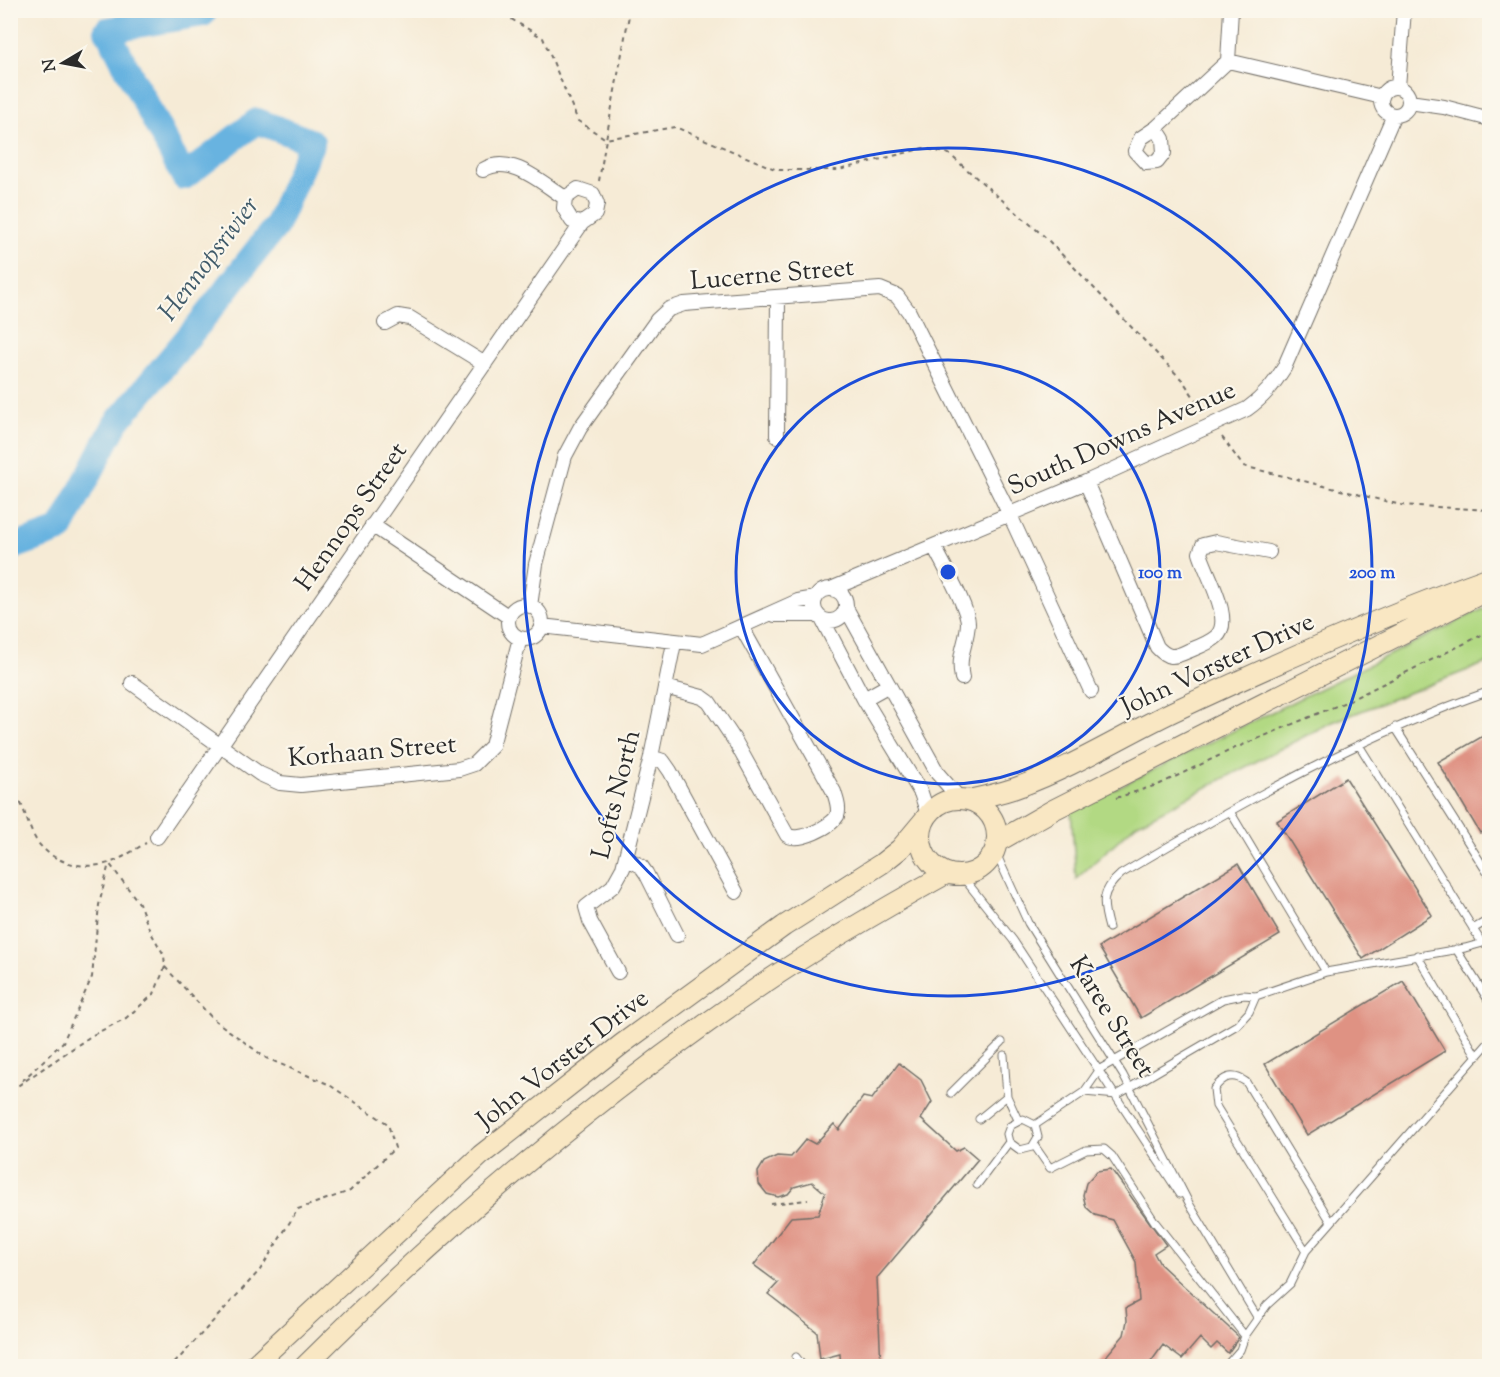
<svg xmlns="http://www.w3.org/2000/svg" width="1500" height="1377" font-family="'Sorts Mill Goudy',serif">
	<rect width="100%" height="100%" fill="#fbf7ec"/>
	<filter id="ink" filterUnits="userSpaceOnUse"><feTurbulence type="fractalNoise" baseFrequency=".0167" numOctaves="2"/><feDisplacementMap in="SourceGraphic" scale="12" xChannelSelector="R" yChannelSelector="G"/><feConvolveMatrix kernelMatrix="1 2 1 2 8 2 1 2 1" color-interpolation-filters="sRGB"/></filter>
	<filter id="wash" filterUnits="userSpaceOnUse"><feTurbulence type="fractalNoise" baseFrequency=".008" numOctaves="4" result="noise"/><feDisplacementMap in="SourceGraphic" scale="24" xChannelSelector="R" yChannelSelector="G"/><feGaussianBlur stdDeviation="1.35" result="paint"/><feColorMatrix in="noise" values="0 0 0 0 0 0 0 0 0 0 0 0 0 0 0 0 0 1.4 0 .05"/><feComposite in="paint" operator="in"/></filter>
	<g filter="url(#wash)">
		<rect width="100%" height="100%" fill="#f6ebd6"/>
		<path fill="#b2d983" stroke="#6e8257" stroke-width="1.5" d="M1489 606V662L1330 723 1136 824 1076 879 1071 810Z"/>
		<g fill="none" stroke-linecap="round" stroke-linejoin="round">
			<path stroke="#67b3e0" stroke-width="26" d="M10 548 60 530 116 423 200 323 276 226 312 142 257 121 184 177 107 30 203 14 205 10"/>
		</g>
		<g id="blocks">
			<path fill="#df9283" d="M1490 732V828L1480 833 1438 762Z
				M1346 778 1432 915 1363 959 1277 821Z
				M1238 864 1280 935 1141 1018 1099 947Z
				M1403 981 1445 1051 1307 1135 1265 1064Z
				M899 1063 921 1080 932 1102 921 1119 956 1151 964 1147 978 1159 877 1278 881 1366H841L840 1354 820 1359 817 1332 768 1294 778 1283 754 1265 791 1217 818 1215 825 1193 812 1182 794 1187 788 1194 778 1197 767 1194 759 1184 758 1172 764 1162 777 1156 791 1157 806 1139 815 1144 834 1124 839 1130 863 1097 872 1099Z
				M1111 1169 1166 1245 1154 1253 1160 1264 1239 1337 1228 1353 1217 1343 1211 1349 1200 1338 1182 1359 1163 1345 1148 1366H1098L1124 1335 1127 1321 1126 1308 1139 1301 1136 1262 1113 1220 1095 1215 1086 1207 1083 1195 1086 1183 1097 1171Z"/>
		</g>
	</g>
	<g filter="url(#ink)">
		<use href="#blocks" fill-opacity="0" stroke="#726e67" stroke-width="1.5"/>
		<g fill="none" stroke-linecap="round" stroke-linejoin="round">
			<g stroke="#726e67" stroke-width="9">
				<path id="lane" d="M1395 727 1490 877
					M1359 745 1482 943
					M1231 813 1326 972
					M995 851 1028 923 1123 1075 1190 1205 1257 1317
					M962 876 1013 940 1180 1194
					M1109 928C1102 903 1100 892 1121 874 1236 806 1362 735 1490 691
					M1473 929 1490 919
					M1456 949 1490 1003
					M1417 955 1477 1057
					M1004 1055 1007 1096 1018 1120
					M1084 1092 1117 1095 1237 1025 1249 1012 1256 996
					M951 1093 1002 1042
					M979 1119 1007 1096
					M1035 1125 1084 1092 1100 1069 1223 999 1243 995 1256 996 1326 972 1465 948 1490 941
					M1034 1145 1050 1168 1086 1150 1104 1149 1112 1156 1155 1222 1245 1336 1240 1350 1226 1366
					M977 1185 1009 1142 1007 1134 1010 1126 1023 1119 1035 1125 1038 1137 1032 1147 1020 1150 1009 1142
					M1306 1251 1216 1106 1214 1089C1223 1077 1232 1072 1246 1082L1331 1222
					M1245 1336 1267 1305 1290 1284 1306 1251 1490 1041
					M796 1357 803 1366"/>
			</g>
			<g stroke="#726e67" stroke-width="16">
				<path id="street" d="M1228 61 1382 97
					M1381 101a14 14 0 1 1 28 0a14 14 0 1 1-28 0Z
					M1398 87 1404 10
					M1409 102 1444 107 1490 119
					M1156 128 1163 139 1164 153 1157 162 1146 163 1135 151 1141 138 1156 128 1228 61 1231 10
					M483 170C510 153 542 183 565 198
					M385 323 398 316 410 318 485 364
					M777 436 778 297
					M1086 482 1157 647C1167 658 1173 658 1186 652 1195 648 1208 644 1216 637 1235 621 1206 574 1200 553L1203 545 1216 542 1269 552
					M372 525 509 617
					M934 546C942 563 968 607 968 623 967 645 957 655 962 678
					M831 589 1086 482 1247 409C1264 397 1273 385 1284 368L1394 115
					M814 605a16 16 0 1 1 32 0a16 16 0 1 1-32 0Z
					M508 622a17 17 0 1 1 34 0a17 17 0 1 1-34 0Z
					M530 606 536 564 565 456 580 428 657 320 669 309 684 304 880 289 897 296 909 312 1009 513 1091 691
					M846 608 938 774 959 798
					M775 615H818
					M822 619 864 699 921 793 928 814
					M541 626 702 644 798 601 816 598
					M132 683 260 774 280 783 301 785 459 769 474 764 492 746 520 638
					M665 687 702 697 709 702 735 741 787 835C798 843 831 827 837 816 840 808 836 799 834 792L742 628
					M864 699 889 685
					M651 757 663 761 670 771 736 892
					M157 837 582 223 595 214 597 204 593 194 578 189 565 198 564 208 572 221 582 223
					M626 858 641 866 646 873 677 935
					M618 972 590 921 586 907 613 886 623 868 651 757 674 643"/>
			</g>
			<g stroke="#726e67" stroke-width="22">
				<path id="secondary" d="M921 837a38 38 0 1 1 76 0a38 38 0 1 1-76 0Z
					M968 800C986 796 1004 793 1021 786 1073 767 1122 736 1172 712 1276 663 1381 616 1490 577
					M997 842 1053 810 1484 592
					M253 1366 481 1155 622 1044 784 926 881 864 900 849 925 819
					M305 1366C444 1227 597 1097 760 986 820 945 883 909 946 874"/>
			</g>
			<path stroke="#726e67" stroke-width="2" stroke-dasharray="4.5 4.5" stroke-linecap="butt" d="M496 10 543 38 578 121 606 139 630 10
				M599 181 606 139 675 127 777 170H839L924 148 949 154 1045 237 1183 381 1204 412
				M1222 437 1243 466 1401 505 1490 510
				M10 788C25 802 25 821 35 838 49 862 82 871 109 863 122 859 135 849 146 843
				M1116 798 1160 784 1233 749 1348 701 1490 631
				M165 967 213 1019 266 1058 328 1084 388 1124 395 1148 350 1191 298 1209 260 1270 172 1366
				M22 1081 63 1042 92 977 99 905 109 863
				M10 1086 16 1087 91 1036 126 1018 154 994 165 967 164 955 150 931 139 903 109 863
				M10 1093 16 1087
				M771 1204 808 1200"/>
			<use href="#lane" stroke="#fff" stroke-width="7"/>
			<use href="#street" stroke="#fff" stroke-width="14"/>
			<use href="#secondary" stroke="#f9e7c3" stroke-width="20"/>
		</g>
	</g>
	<g fill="none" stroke="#1d4ed8" stroke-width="3">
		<circle cx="948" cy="572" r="212"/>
		<circle cx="948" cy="572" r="424"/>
	</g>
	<g text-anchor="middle" stroke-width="4.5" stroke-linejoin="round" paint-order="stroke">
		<g font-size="26" fill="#2b2b2b" stroke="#fbf7ec">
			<text transform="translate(772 273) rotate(-5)" y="9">Lucerne Street</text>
			<text transform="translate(1121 437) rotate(-24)" y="9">South Downs Avenue</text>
			<text transform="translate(350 516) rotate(-55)" y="9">Hennops Street</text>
			<text transform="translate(1217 663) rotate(-25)" y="9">John Vorster Drive</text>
			<text transform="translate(372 750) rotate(-5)" y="9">Korhaan Street</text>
			<text transform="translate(615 794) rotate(-76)" y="9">Lofts North</text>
			<text transform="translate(1113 1016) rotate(58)" y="9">Karee Street</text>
			<text transform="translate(562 1058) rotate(-38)" y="9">John Vorster Drive</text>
		</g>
		<g font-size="27" font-style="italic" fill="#405b6a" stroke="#fbf7ec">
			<text transform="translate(208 258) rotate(-53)" y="9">Hennopsrivier</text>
		</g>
	</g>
	<circle cx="948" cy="572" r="9" fill="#1d4ed8" stroke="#fbf7ec" stroke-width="3"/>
	<g font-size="18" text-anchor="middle" font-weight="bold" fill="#1d4ed8" stroke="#fbf7ec" stroke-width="4.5" stroke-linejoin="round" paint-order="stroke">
		<text x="1160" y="578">100 m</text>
		<text x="1372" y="578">200 m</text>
	</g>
	<rect width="1500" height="1377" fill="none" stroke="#fbf7ec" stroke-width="36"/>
	<g transform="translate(63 63) rotate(260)" stroke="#fbf7ec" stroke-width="4.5" paint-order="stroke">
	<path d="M0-4.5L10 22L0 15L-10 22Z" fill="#2b2b2b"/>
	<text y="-9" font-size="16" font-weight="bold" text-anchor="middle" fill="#2b2b2b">N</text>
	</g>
</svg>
